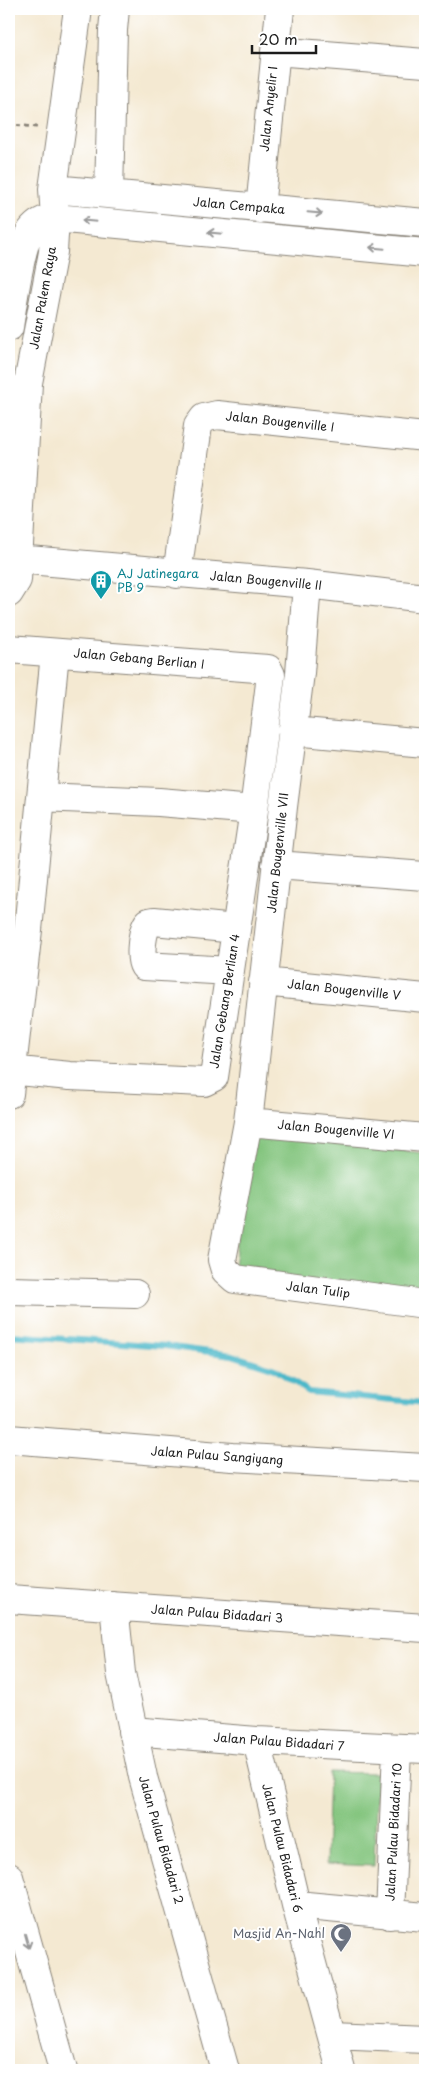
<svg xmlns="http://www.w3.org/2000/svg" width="434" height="2079" font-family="'Playpen Sans',sans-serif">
	<rect width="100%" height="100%" fill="#fff"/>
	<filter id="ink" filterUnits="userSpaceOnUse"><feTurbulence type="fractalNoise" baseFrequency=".02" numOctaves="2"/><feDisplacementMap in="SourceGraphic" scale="10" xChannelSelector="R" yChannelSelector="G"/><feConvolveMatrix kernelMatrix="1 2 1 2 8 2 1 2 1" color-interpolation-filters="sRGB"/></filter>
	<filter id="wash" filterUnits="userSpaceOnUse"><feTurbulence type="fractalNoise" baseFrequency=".0096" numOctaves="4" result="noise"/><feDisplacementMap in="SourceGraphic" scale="20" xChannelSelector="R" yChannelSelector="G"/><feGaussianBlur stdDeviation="1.12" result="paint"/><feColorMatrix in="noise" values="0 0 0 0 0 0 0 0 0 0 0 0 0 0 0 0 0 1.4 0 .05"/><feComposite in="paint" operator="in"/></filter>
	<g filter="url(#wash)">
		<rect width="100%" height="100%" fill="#f4e9d2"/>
		<path fill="#83c57e" stroke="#50704d" d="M251 1135 425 1153V1292L232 1281Z
			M329 1772 377 1773 374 1866 326 1864Z"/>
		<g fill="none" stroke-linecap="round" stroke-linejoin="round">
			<path stroke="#4cb8c9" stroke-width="6" d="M9 1335 165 1346 232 1355 275 1369 309 1392 425 1403"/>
		</g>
	</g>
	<g filter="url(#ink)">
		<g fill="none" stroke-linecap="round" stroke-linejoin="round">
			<g stroke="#888277" stroke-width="30">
				<path id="minor" d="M275 51 425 63
					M53 189 425 223
					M109 194 113 30 115 9
					M260 209 280 9
					M9 327C12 308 21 243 31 231 37 223 45 219 55 218L425 253
					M17 559 307 584 425 598
					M177 574 198 426 204 418 217 415 425 437
					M307 584 300 673 283 807 248 1122 222 1260 225 1270 235 1279 425 1304
					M9 593 17 580 28 383 53 252 55 218 53 189 78 9
					M9 649 268 669 271 675 254 810 159 802 41 797
					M292 731 425 743
					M276 865 425 876
					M230 971 144 966C139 958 142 928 149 922L154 921 236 929
					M263 982 425 998
					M9 1070 70 1076 204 1082 214 1077 254 810
					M9 1094 28 930 55 653
					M248 1122 425 1138
					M9 1291 135 1294
					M9 1439 232 1457 425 1468
					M9 1599 425 1628
					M114 1606 121 1673 143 1777 225 2070
					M132 1731 257 1741 425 1749
					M257 1741 296 1905 341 2070
					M9 1877 63 2070
					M296 1905 425 1917
					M390 1915 397 1749
					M332 2035 425 2039"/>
			</g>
			<path stroke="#888277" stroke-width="3" stroke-dasharray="4 4" stroke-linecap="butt" d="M9 125 38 127"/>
			<use href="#minor" stroke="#fff" stroke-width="28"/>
		</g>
		<defs><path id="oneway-shaft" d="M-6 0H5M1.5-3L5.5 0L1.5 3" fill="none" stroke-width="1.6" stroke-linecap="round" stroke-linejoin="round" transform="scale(1.25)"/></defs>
		<g stroke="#999">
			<use href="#oneway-shaft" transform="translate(315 213) rotate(5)"/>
			<use href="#oneway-shaft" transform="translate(89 221) rotate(-175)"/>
			<use href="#oneway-shaft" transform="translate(215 233) rotate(-175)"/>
			<use href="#oneway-shaft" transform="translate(377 248) rotate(-175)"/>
			<use href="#oneway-shaft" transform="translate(27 1941) rotate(74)"/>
		</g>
	</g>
	<defs>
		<g id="building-pin" transform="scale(1.125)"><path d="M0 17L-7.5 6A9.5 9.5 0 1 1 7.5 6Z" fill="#0f9aa8" stroke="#fff"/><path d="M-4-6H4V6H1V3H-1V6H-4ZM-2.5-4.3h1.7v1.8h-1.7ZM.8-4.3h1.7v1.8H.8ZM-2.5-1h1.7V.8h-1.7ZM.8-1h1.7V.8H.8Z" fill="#fff"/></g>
		<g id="mosque-pin" transform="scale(1.125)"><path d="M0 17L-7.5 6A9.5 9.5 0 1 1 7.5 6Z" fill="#6b7280" stroke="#fff"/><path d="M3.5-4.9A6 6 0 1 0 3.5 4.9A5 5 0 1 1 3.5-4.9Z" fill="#fff"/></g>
	</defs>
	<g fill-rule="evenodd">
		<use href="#building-pin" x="101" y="581"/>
		<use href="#mosque-pin" x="341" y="1934"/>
	</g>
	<g text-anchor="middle" stroke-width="4" stroke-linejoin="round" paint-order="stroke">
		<g font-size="12" fill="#1c1c1c" stroke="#fff">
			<text transform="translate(269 109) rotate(-84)" y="4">Jalan Anyelir I</text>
			<text transform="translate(239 206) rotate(5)" y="4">Jalan Cempaka</text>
			<text transform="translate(43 298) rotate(-80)" y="4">Jalan Palem Raya</text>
			<text transform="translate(280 422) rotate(6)" y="4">Jalan Bougenville I</text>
			<text transform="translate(266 581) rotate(5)" y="4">Jalan Bougenville II</text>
			<text transform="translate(139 659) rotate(5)" y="4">Jalan Gebang Berlian I</text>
			<text transform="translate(278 853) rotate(-84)" y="4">Jalan Bougenville VII</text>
			<text transform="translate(344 990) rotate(6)" y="4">Jalan Bougenville V</text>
			<text transform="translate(225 1001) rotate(-81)" y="4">Jalan Gebang Berlian 4</text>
			<text transform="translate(336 1130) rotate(5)" y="4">Jalan Bougenville VI</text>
			<text transform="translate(318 1290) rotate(7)" y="4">Jalan Tulip</text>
			<text transform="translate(217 1456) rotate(4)" y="4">Jalan Pulau Sangiyang</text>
			<text transform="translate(217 1614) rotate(4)" y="4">Jalan Pulau Bidadari 3</text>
			<text transform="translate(279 1742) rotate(4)" y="4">Jalan Pulau Bidadari 7</text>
			<text transform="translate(394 1832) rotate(-87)" y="4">Jalan Pulau Bidadari 10</text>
			<text transform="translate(161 1840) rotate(74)" y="4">Jalan Pulau Bidadari 2</text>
			<text transform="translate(282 1848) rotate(76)" y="4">Jalan Pulau Bidadari 6</text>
		</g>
		<g font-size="12" fill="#0d838f" stroke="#fff" text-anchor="start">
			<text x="117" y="578">AJ Jatinegara<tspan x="117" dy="14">PB 9</tspan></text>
		</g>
		<g font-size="12" fill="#5b616d" stroke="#fff" text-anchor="end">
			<text x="325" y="1938">Masjid An-Nahl</text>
		</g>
	</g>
	<rect width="434" height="2079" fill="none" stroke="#fff" stroke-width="30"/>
	<path d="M252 45v8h64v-8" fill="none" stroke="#1c1c1c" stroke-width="2.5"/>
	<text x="259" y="45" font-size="15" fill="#1c1c1c" stroke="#ffffff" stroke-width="4" paint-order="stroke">20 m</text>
</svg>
